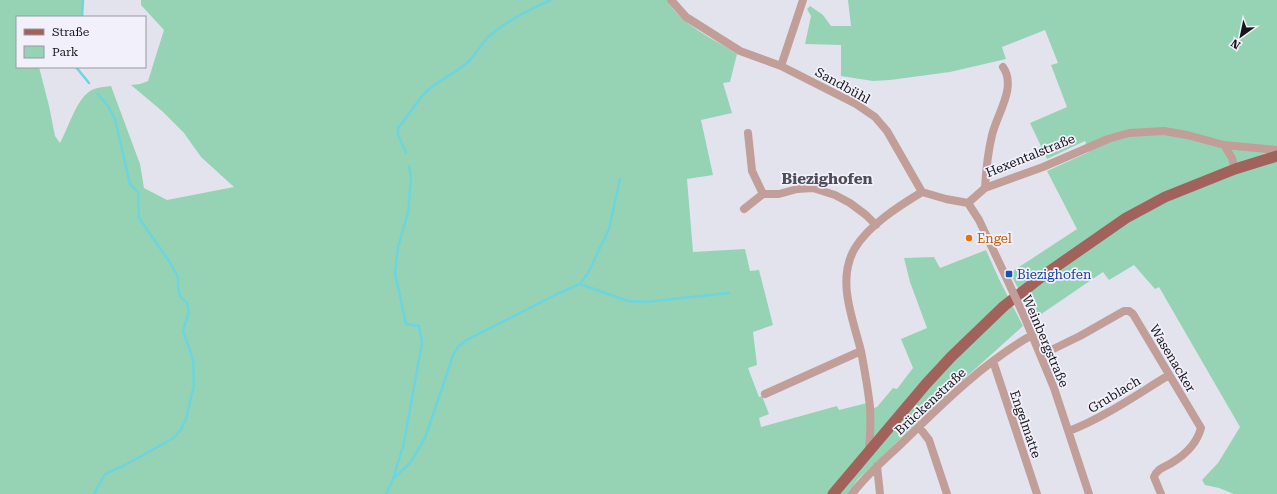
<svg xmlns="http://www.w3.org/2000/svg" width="1277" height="494" font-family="'Roboto Serif',serif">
	<rect width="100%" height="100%" fill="#e3e3ee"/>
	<path fill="#96d3b4" d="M0 0H83L82 17H17V67H39L49 106 55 136 60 143C68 129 76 100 90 91 96 87 104 87 111 86L140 164 144 188 167 200 234 187 201 157 184 133 162 111 131 85 140 84 148 81 164 30 141 5V0H667C680 24 714 39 737 54L730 82 723 83 732 113 701 120 713 175 687 179 693 252 745 249 750 271 759 270 773 325 753 332 757 365 748 368 759 397 762 396 769 414 759 418 761 427 837 406 839 410 867 403 874 408 877 407 893 388 897 389 913 368 901 339 927 328 910 282 904 258 934 257 940 268 986 250 999 279 1023 326 954 388 858 479 848 494H0Z
		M848 0H1277V494H1234L1219 488 1205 485 1202 480 1218 463 1240 427 1159 287 1155 289 1134 265 1109 280 1103 272 1034 319 1010 273 1077 229 1047 171 1089 152 1085 141 1047 159 1030 123 1067 107 1051 65 1058 63 1045 30 1002 47 1006 59 950 72 890 80 873 81 841 76V45L805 44 811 16 807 9 810 6 823 15 831 26H851Z"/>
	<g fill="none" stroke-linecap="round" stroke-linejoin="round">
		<path stroke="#6dd5e0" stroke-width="2.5" d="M82 17 83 0
			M76 67 89 83
			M406 153 398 135V128C407 118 420 96 429 89 442 79 456 73 469 61 476 54 481 44 488 37 506 21 528 10 551 0
			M580 284 628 301 645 302 729 293
			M393 479 404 443 422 342 419 326 406 324 395 273 398 247 408 213 411 177 409 166
			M94 494 105 474 125 465 172 439 181 430 186 419 194 385 193 359 183 331 189 312 187 303 180 296 178 288V277L169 261 139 218 138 192 130 184 115 119 108 106 98 94
			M386 494 393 479 410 463 425 438 454 353 458 347 465 341 557 294 580 284 588 273 609 229 620 179"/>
		<path stroke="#c29e99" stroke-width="8" d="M671 0 686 17 740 51 781 66 856 104 875 117 887 131 922 192
			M781 66 803 0
			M748 133 752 171 763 194
			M1224 145 1232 158 1235 169
			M985 188C986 170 988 152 992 135 997 114 1017 87 1003 67
			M922 192 946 199 968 203
			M968 203 985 188 1043 167 1108 139 1129 133 1164 131 1187 135 1224 145 1277 150
			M968 203 979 220 1005 275
			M744 209 763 194H779L797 189 813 188 835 195 850 203 866 215 876 225
			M1024 316 1054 388 1089 494
			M1041 355 1080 336 1124 311H1129L1133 314 1201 428C1197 443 1186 454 1173 462 1166 467 1157 468 1154 477L1161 494
			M993 361 1037 494
			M765 394 861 351
			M919 427 929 440 947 494
			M1069 431C1105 417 1136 395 1169 375
			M869 451C870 434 872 416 869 399 867 383 864 367 861 351 853 319 836 280 855 248 869 225 899 206 922 192
			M877 466 880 494
			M852 494C866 475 884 460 901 444 941 405 983 363 1032 335"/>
		<path stroke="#a1625b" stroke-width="11" d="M833 494 926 384 951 357 1004 306 1044 275 1126 218 1165 197 1235 169 1277 156"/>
		<path stroke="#c29e99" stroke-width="8" d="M1005 275 1024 316"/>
	</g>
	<circle fill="#e8710a" stroke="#f1f0fb" stroke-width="1.5" cx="969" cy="238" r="4"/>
	<rect fill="#1a4fb4" stroke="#f1f0fb" stroke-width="1.5" x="1005" y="270" width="8" height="8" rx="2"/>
	<g text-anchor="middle" stroke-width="3.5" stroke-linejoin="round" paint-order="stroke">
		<g font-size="13" fill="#16161a" stroke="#f1f0fb">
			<text transform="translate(843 85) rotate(29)" y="5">Sandbühl</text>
			<text transform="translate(1030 155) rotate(-22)" y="5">Hexentalstraße</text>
			<text transform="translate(1046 341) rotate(67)" y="5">Weinbergstraße</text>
			<text transform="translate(1173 358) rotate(59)" y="5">Wasenacker</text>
			<text transform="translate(1114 394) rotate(-31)" y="5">Grublach</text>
			<text transform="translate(930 401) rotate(-43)" y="5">Brückenstraße</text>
			<text transform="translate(1026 424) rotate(71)" y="5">Engelmatte</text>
		</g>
		<g font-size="13" fill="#c56008" stroke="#f1f0fb" text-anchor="start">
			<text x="977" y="243">Engel</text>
		</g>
		<g font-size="13" fill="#164399" stroke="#f1f0fb" text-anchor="start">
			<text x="1017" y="279">Biezighofen</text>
		</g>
		<g font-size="15" font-weight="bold" fill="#4e4d57" stroke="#f1f0fb">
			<text x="827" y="184">Biezighofen</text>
		</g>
	</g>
	<rect x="16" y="16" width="130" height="52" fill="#f1f0fb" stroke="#9999a1"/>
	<rect x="24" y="29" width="20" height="6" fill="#a1625b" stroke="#9999a1"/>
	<text x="52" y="36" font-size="12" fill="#16161a">Straße</text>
	<rect x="24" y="46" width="20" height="12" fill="#96d3b4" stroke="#9999a1"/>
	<text x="52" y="56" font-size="12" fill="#16161a">Park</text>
	<g transform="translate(1241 36) rotate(213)" stroke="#f1f0fb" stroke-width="3" paint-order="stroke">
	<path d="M0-3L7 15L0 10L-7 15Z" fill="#16161a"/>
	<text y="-6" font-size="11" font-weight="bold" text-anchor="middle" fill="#16161a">N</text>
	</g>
</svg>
